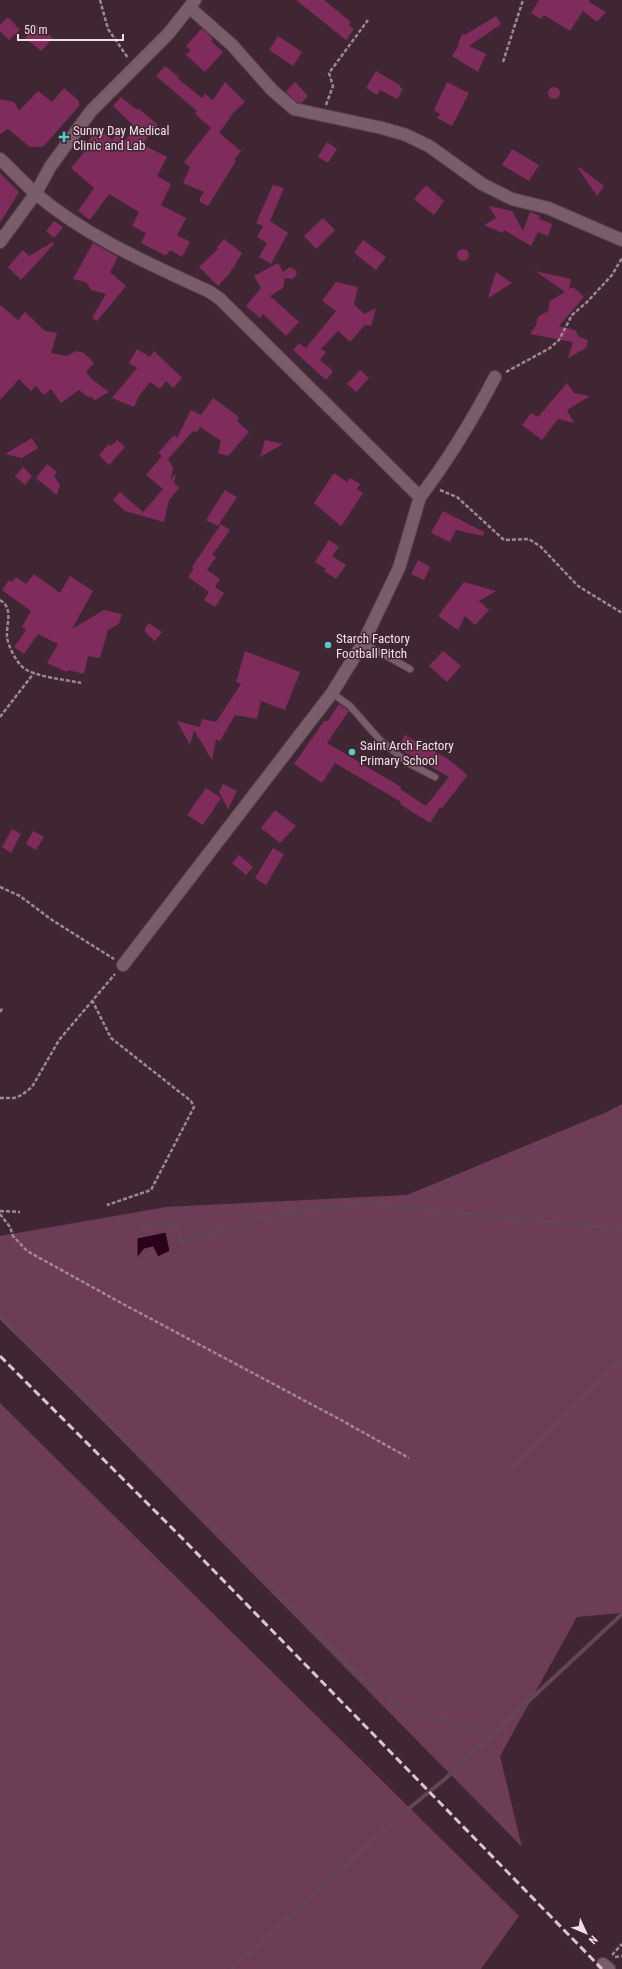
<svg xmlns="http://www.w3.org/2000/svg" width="622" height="1969" font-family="'Roboto Condensed',sans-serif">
	<rect width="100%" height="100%" fill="#402633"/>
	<path fill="#6d3c56" d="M622 1104V1613L577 1617 500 1756 522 1847 0 1317V1236L166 1207 407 1195 607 1112Z
		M0 1403 519 1916 481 1969H0Z"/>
	<path fill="#2b021b" stroke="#664458" d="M166 1232 170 1251 158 1257 153 1247 144 1249 137 1258V1238Z"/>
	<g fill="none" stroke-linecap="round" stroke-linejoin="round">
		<path stroke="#664458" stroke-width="4" d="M141 1227 165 1223 177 1227 181 1242 263 1218 312 1210 367 1204 622 1229
			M0 1317 239 1551 363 1680 404 1708 441 1718 466 1728 499 1729
			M513 1467 622 1358
			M232 1969 396 1819 445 1779 622 1614"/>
	</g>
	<path fill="#7f2c5c" d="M296 0H324L351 22 349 25 354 29 346 40Z
		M539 0H590L589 2 606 12 597 22 583 11 570 31 544 15 541 19 531 13Z
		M496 16 501 24 469 46 486 54 478 72 452 56 459 45 458 44 462 34 465 35Z
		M8 17 20 30 9 40 0 31V25Z
		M36 24 53 38 41 51 25 38Z
		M202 28 213 39 211 41 223 52 205 72 186 55 191 50 186 46Z
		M278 36 302 52 293 66 269 50Z
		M165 66 179 77 177 78 202 98 205 94 213 100 225 82 245 102 234 112 219 133 241 151 234 160 236 161 208 206 200 202V198L204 192 183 183 190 167 184 162 211 128 195 114 197 111 156 76Z
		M376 71 401 86 400 88 403 89 397 99 380 90 377 95 366 88Z
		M295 82 308 96 301 103 297 102 286 92Z
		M447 82 469 93 452 126 437 118 440 114 434 110Z
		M548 93a6 6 0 1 1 12 0a6 6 0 1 1-12 0Z
		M64 88 79 101V106L43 147H30L8 129 0 134V99L14 102 19 111 38 91 52 102Z
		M121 97 137 110 138 108 158 125 142 144 167 157 157 176 171 184 161 205 186 218 177 235 190 242 182 257 170 250 166 256 141 243 146 233 132 226 139 212 109 194 90 220 78 211 94 188 71 168 91 144 88 141 99 128 112 140 117 134 125 140 136 128 113 106Z
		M327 142 337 149 328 163 318 157Z
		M512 149 539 165 529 181 502 165Z
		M579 167 604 186 597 196 578 168Z
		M0 173 19 192 0 223Z
		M273 185 284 188 270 221 288 233 271 264 259 257 267 243 257 237 263 226 256 223Z
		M426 185 444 201 434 215 414 199Z
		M489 206 512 211 523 231 530 212 540 216 539 219 552 224 548 236 538 232 531 246 504 230 503 233 484 225 496 218Z
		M323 218 335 230 316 249 304 236Z
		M54 221 63 227 54 238 46 231Z
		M224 239 242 253 230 273 218 286 199 267 218 249 217 247Z
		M363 240 386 257 376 270 354 253Z
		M53 242 54 244 21 280 8 267 23 250 29 256Z
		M93 243 118 257 110 272 126 286 97 321 92 318 106 294 91 290 86 282 73 279Z
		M457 255a6 6 0 1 1 12 0a6 6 0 1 1-12 0Z
		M278 263 283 272 290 267 294 269 297 272 295 277 292 279 285 278 283 288 270 296 299 322 286 336 263 314 260 318 246 306 261 288 254 276Z
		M535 271 571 279 569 289 573 287 584 297 559 326 575 330 579 337 588 340 586 348 568 358 573 342 530 334 536 325 538 317 548 311 550 301 565 292Z
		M496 272 512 283 488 298Z
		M336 282 358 287 354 304 364 314 376 308 371 326 365 325 350 342 338 331 321 349 326 352 320 360 333 371 326 380 293 350 299 343 306 348 336 311 322 301Z
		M0 305 18 320 25 312 45 331 57 333 51 353 67 356 76 351 84 353 94 363 86 372 90 376 89 377 109 392 95 400 90 396 89 398 79 390 61 403 51 389 44 395 36 386 31 391 19 379 0 400Z
		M137 349 150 357 154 351 182 378 173 388 166 381 160 389 150 382 139 396 134 407 112 398 137 368 129 363Z
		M360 370 369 378 356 392 347 384Z
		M567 383 574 393 590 396 567 410 574 423 558 419 542 440 522 425 531 413 538 417Z
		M213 398 239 417 237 421 249 432 228 456 218 453 221 441 200 427 197 432 193 431 168 459 173 468 171 480 176 473 174 483 179 488 169 500 164 522 125 511 113 500 120 492 143 512 163 489 146 475 162 456 158 453 174 435 177 438 191 410 201 415Z
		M32 438 38 448 22 458 5 454Z
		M117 440 125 447 109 465 99 455 109 444 111 446Z
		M265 440 283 444 260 457Z
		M47 464 57 472 54 476 60 485 57 495 36 478Z
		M23 467 32 476 25 485 15 476Z
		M334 473 347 482 350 478 360 484 357 489 363 493 341 526 314 503Z
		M225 490 237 497 218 526 206 520Z
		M443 511 484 532 483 536 456 530 450 542 431 533Z
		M221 524 230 530 212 555 216 557 207 570 220 579 215 587 224 593 215 607 204 600 209 592 188 577 194 568 192 567Z
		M329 540 339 547 332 556 346 565 336 579 324 571 326 569 315 562Z
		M418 560 430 567 424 580 411 574Z
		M34 574 60 593 70 576 93 591 72 629 104 610 122 614 119 624 108 630 100 658 88 656 84 674 68 670 67 672 47 663 58 644 38 634 24 654 14 647 26 630 22 627 31 611 2 590 9 580 12 582 16 577 26 584Z
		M464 582 496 591 479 601 489 610 475 625 465 616 458 630 438 616Z
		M149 623 162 632 155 641 145 632V628Z
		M245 651 300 672 285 710 261 701 257 719 235 715 220 741 216 739 212 760 194 730 190 745 177 721 200 727 202 719 216 722 241 684 236 682Z
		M443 651 461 666 447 682 429 666Z
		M339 704 349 711 327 743 401 787 400 789 426 806 449 777 398 748 405 735 448 759 464 772 467 776 442 808 440 807 430 823 400 804 401 802 335 763 322 783 294 764 324 721H328Z
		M223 784 237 791 228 809 219 792Z
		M206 788 221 798 203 825 187 815Z
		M275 810 296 826 280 843 261 828Z
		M12 829 21 834 11 853 2 847Z
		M33 831 44 837 36 850 26 844Z
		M273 848 284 854 266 885 255 878Z
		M239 855 253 867 246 875 232 863Z"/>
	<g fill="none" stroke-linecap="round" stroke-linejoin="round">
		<g stroke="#5b4450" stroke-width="8">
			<path id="lane" d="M363 643 410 669
				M332 693 350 706 380 740 408 763 435 777"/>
		</g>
		<g stroke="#5b4450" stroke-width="14">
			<path id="street" d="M190 8 232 45 272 90 294 109 382 128 406 135 429 146 482 184 512 199 548 208 622 240
				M0 159C12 170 23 182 35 193 86 237 150 264 210 292L220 299 420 497 399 568 363 643 332 693 123 965
				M0 242 36 193 50 167 91 111 169 33 195 0
				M420 497C449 459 473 419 495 377
				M603 1964 609 1969"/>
		</g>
		<path stroke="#9e8993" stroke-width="2.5" stroke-dasharray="4 2" stroke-linecap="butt" d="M100 0 108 29 128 58
			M503 62 523 0
			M326 105 333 86 329 73 368 20
			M506 372 550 348 559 340 572 315 587 302 612 275 622 258
			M440 490 457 497 504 540 529 539 541 547 578 586 622 613
			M0 600C14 608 6 624 7 637 8 646 17 664 25 669 41 678 63 679 81 683
			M0 717 34 673
			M0 887 20 896 52 920 114 959
			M92 1000 111 1038 191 1101 194 1107 151 1190 107 1205
			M0 1012 3 1007
			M0 1098H14L22 1095 32 1087 59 1040 115 974
			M0 1211 20 1212
			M0 1214 10 1227 13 1236 27 1251 123 1304 341 1420 409 1458
			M612 1955 622 1944
			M615 1957 622 1956"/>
		<use href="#lane" stroke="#7a5c6a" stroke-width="6"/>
		<use href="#street" stroke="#7a5c6a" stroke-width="12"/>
		<path stroke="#d8c5cd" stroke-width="3" stroke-dasharray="8 4" stroke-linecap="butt" d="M0 1356 180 1536 602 1969"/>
	</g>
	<g fill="#52ccd0" stroke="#402633" stroke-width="1.5">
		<path d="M62 131h4v4h4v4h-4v4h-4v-4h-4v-4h4z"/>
		<circle cx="328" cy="645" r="4"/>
		<circle cx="352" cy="752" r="4"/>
	</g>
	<g text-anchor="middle" stroke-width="3" stroke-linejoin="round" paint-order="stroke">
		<g font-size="13" fill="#f1dfe7" stroke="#402633" text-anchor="start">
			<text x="73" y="135">Sunny Day Medical<tspan x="73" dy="15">Clinic and Lab</tspan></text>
			<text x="336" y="643">Starch Factory<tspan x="336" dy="15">Football Pitch</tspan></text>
			<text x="360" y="750">Saint Arch Factory<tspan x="360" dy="15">Primary School</tspan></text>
		</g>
	</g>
	<g transform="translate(586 1933) rotate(134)" stroke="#402633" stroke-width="3" paint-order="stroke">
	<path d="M0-3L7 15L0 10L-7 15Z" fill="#f1dfe7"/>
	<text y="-6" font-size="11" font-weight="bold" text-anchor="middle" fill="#f1dfe7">N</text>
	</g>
	<path d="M18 34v6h105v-6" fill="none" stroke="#f1dfe7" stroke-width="2"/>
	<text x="24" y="34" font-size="12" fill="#f1dfe7" stroke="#402633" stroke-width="3" paint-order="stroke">50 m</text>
</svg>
